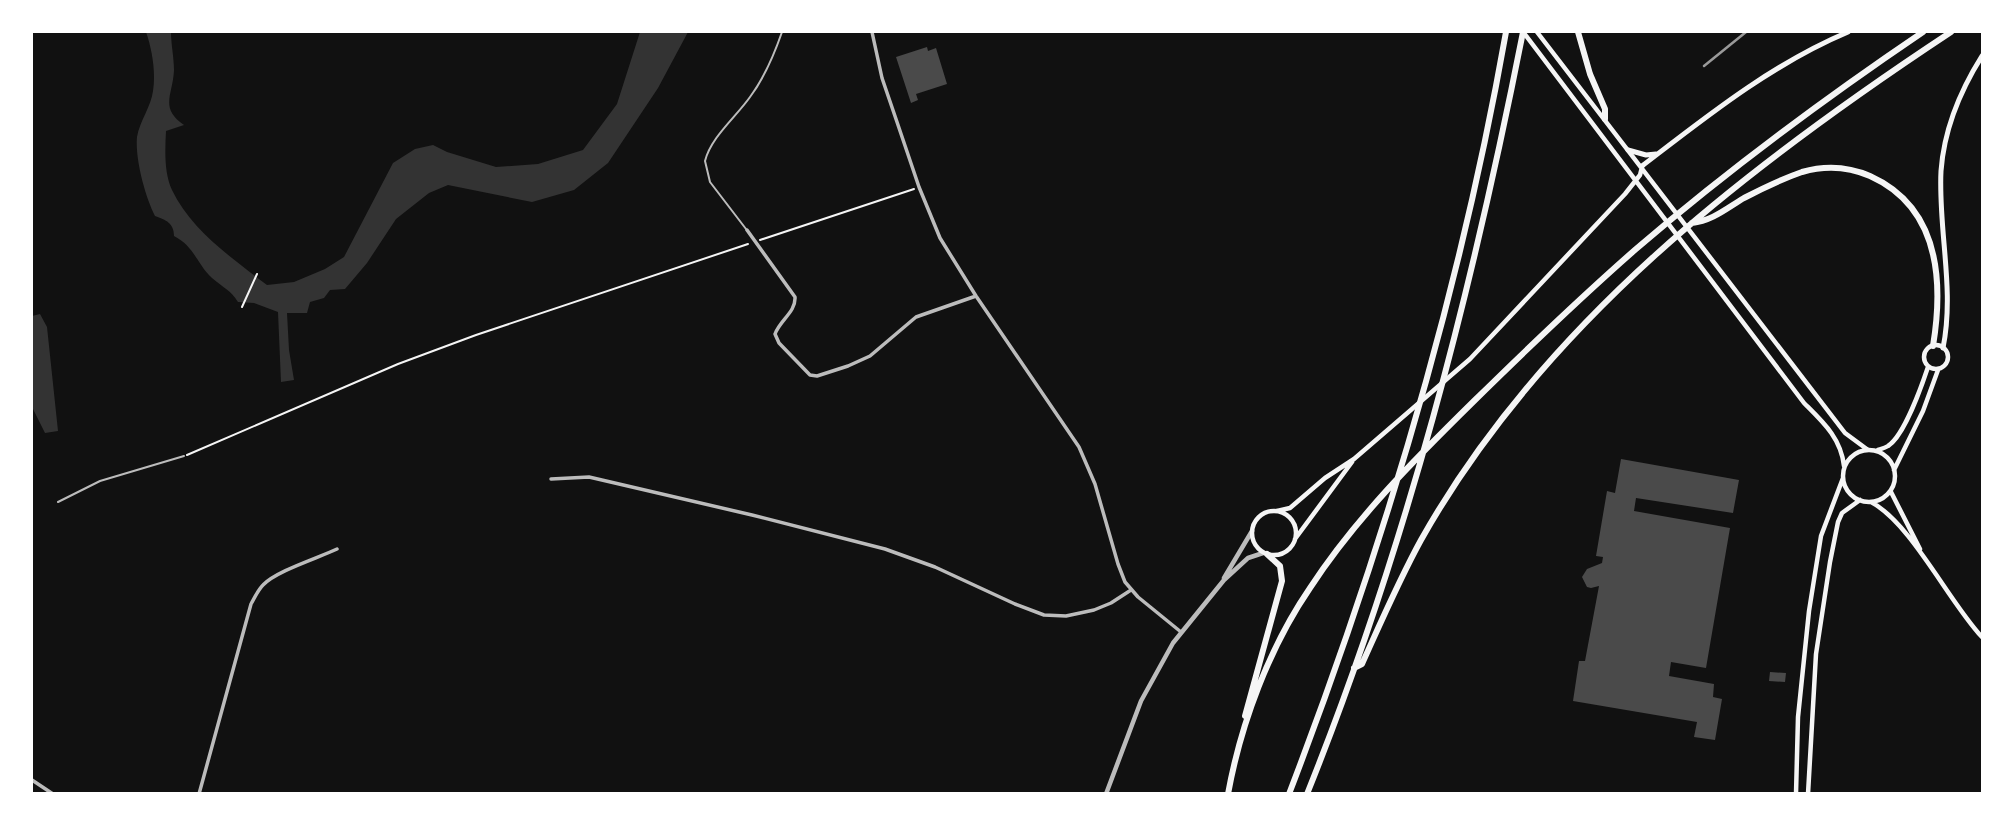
<svg xmlns="http://www.w3.org/2000/svg" width="2014" height="825" font-family="'Roboto Condensed',sans-serif">
	<rect width="100%" height="100%" fill="#111"/>
	<path fill="#333" d="M146 32H171C171 44 174 58 174 70 173 95 159 108 184 125L166 131C165 150 164 173 172 190 191 230 233 259 267 285L294 282 325 269 344 257 393 163 415 149 433 145 447 152 496 167 538 164 583 150 617 104 640 32H688L658 88 608 163 574 190 532 202 448 185 429 193 396 219 367 263 345 289 330 290 324 298 310 302 307 313H287L289 350 294 380 281 382 278 312 254 303 238 302C231 290 222 287 212 278 196 263 195 247 174 236 174 223 166 220 155 216 145 196 135 159 137 137 140 120 151 107 153 91 156 72 152 49 146 32Z
		M40 314 47 327 58 431 45 433 32 407V316Z"/>
	<path fill="#4a4a4a" d="M927 47 928 51 936 48 947 84 916 94 918 100 911 103 896 57Z
		M1621 459 1739 480 1733 513 1636 498 1634 511 1730 528 1706 668 1671 662 1669 676 1714 684 1713 697 1722 699 1715 740 1694 737 1697 722 1573 701 1579 661H1585L1599 586 1591 588 1587 587 1582 577 1587 569 1602 563 1603 557 1596 556 1607 491 1615 493Z
		M1770 672 1786 673 1785 682 1769 681Z"/>
	<g fill="none" stroke-linecap="round" stroke-linejoin="round">
		<path stroke="#f5f5f5" stroke-width="2" d="M760 240 914 189
			M242 307 257 274
			M187 455 398 364 476 335 748 244"/>
		<path stroke="#bcbcbc" stroke-width="2" d="M746 229 710 182 705 161C711 137 736 117 750 97 765 77 774 55 782 32
			M58 502 100 481 184 456"/>
		<path stroke="#bcbcbc" stroke-width="3.5" d="M872 32 882 78 897 122 919 187 940 238 976 296 1079 447 1095 484 1118 564 1125 582 1138 597 1181 632
			M747 230 795 297C796 312 780 320 775 334L779 343 810 375 817 376 848 366 870 356 916 317 976 296
			M551 479 589 477 752 515 885 549 935 567 1015 604 1044 615 1066 616 1094 610 1111 603 1131 590
			M32 780 53 794
			M199 794 251 604C255 597 258 590 263 585 276 571 318 558 337 549"/>
		<path stroke="#bcbcbc" stroke-width="4.5" d="M1224 578 1252 531
			M1106 794 1141 701 1173 643 1224 580 1248 558 1263 553"/>
		<path stroke="#f5f5f5" stroke-width="4.5" d="M1537 32 1845 433 1868 450
			M1524 33 1804 403C1823 422 1841 438 1844 466
			M1924 357a12 12 0 1 1 24 0a12 12 0 1 1-24 0Z
			M1843 476a26 26 0 1 1 52 0a26 26 0 1 1-52 0Z
			M1878 450C1881 449 1885 448 1888 446 1904 436 1922 385 1928 367
			M1894 470 1923 411 1938 370
			M1891 492 1920 549
			M1871 502C1911 523 1949 602 1982 637
			M1252 533a22 22 0 1 1 44 0a22 22 0 1 1-44 0Z
			M1277 511 1290 508 1325 478 1354 459 1470 359 1625 194 1640 175 1642 167
			M1295 539 1352 462
			M1796 794 1798 717 1809 611 1821 536 1843 478
			M1808 794 1816 654 1830 562 1838 522 1842 513 1860 500"/>
		<path stroke="#f5f5f5" stroke-width="5" d="M1628 150 1646 155 1656 154
			M1642 166C1707 116 1772 64 1848 32
			M1943 348C1955 289 1938 230 1941 171 1944 130 1960 91 1982 56"/>
		<path stroke="#f5f5f5" stroke-width="6" d="M1578 32 1590 74 1605 109V119
			M1692 223C1712 221 1727 208 1744 198 1763 188 1782 179 1802 172 1826 165 1847 166 1870 176 1939 207 1944 279 1933 346
			M1354 668 1362 664C1381 622 1399 580 1421 540 1543 323 1748 166 1951 32
			M1245 716 1282 581 1280 566 1267 554
			M1228 794C1241 723 1269 648 1310 588 1355 519 1415 459 1474 401 1527 349 1580 298 1636 249 1727 171 1824 99 1923 32
			M1289 794C1384 546 1460 292 1506 32
			M1307 794C1406 548 1472 290 1523 32"/>
		<path stroke="#9a9a9a" stroke-width="2.5" d="M1704 66 1746 32"/>
	</g>
	<rect width="2014" height="825" fill="none" stroke="#ffffff" stroke-width="66"/>
</svg>
